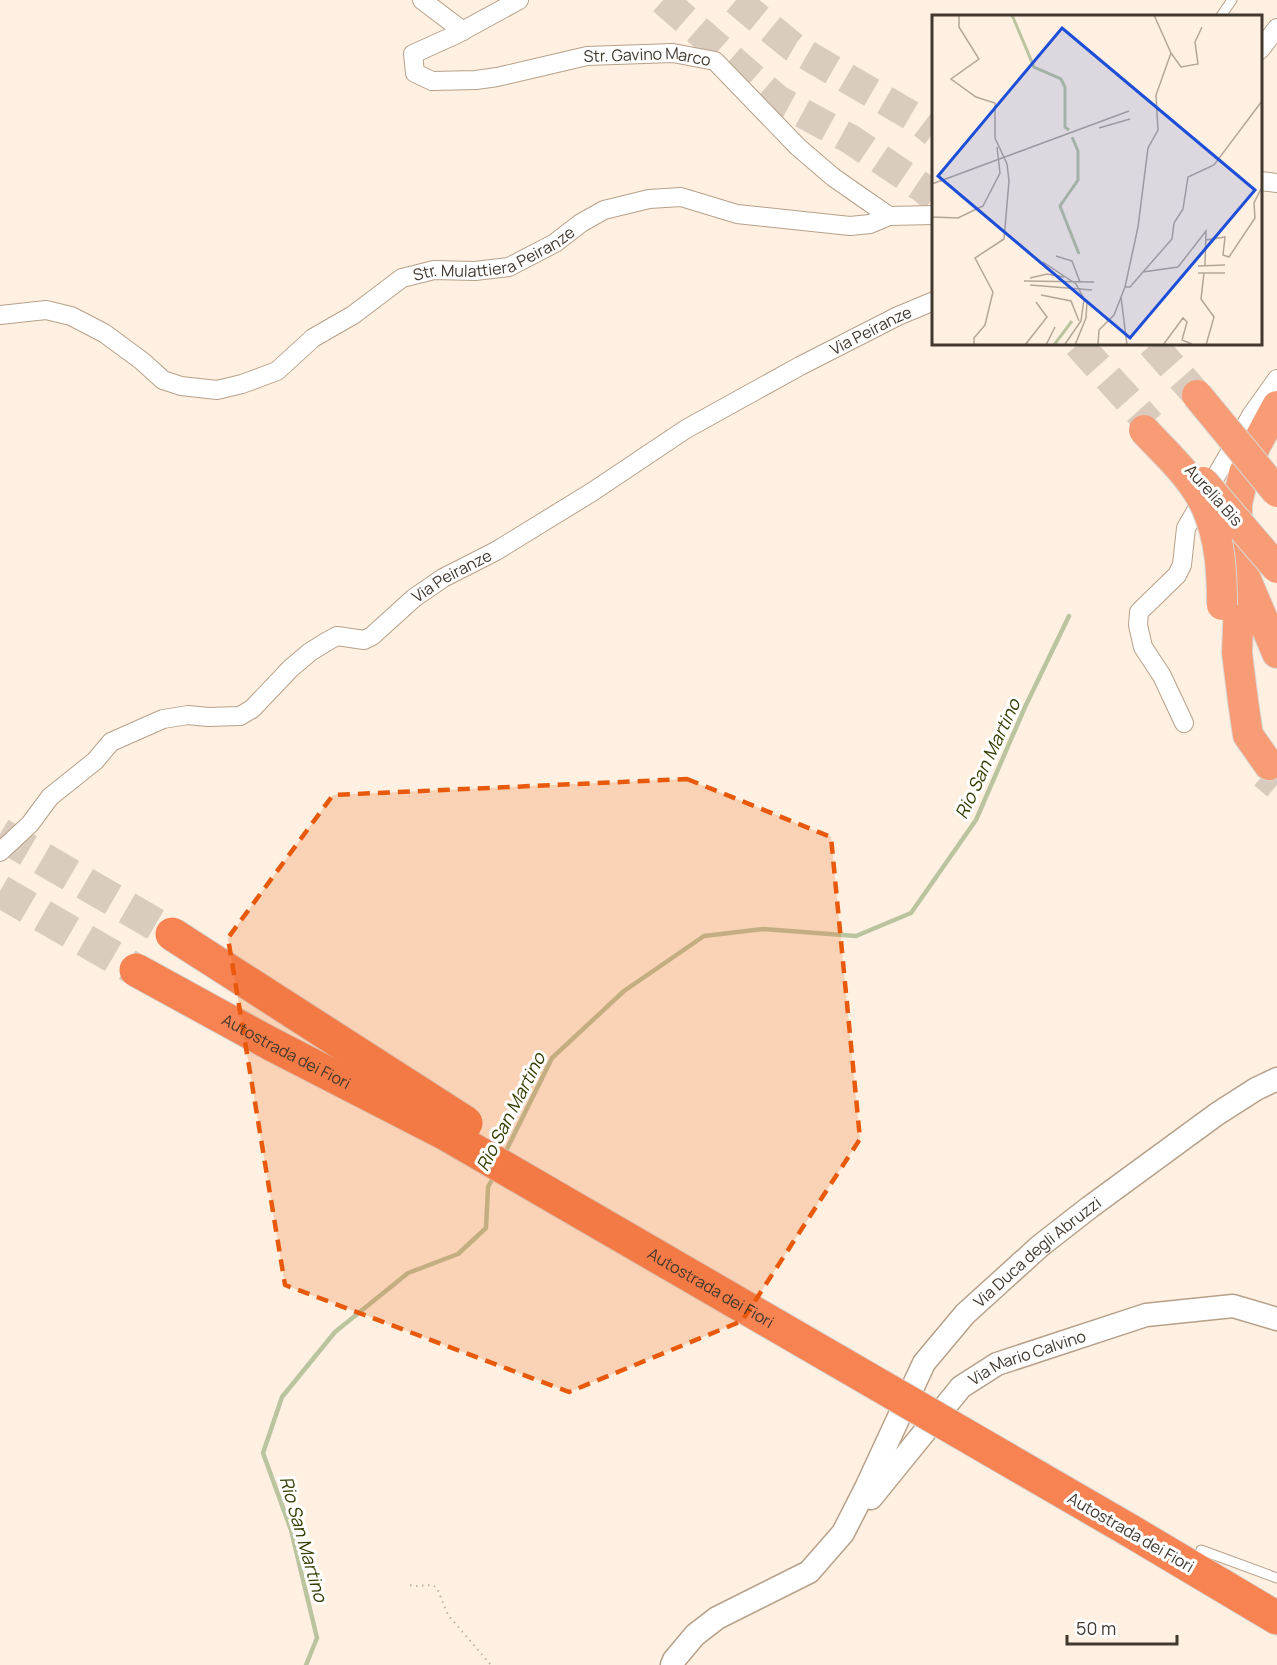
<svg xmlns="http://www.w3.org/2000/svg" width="1277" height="1665" font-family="Manrope,sans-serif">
	<rect width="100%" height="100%" fill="#fff0e1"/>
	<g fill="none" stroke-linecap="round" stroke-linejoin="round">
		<path stroke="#bac49f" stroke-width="4.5" d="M504 1155 552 1058 624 991 704 936 763 929 856 936 911 913 976 820 1025 707 1069 616
			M306 1665 317 1638 291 1530 263 1453 282 1397 335 1332 408 1273 458 1254 486 1228 488 1187 494 1176"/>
		<path stroke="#d9cbbd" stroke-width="30" stroke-dasharray="30 15" stroke-linecap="butt" d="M663 0 778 100 850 139 920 186 934 197
			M736 0 793 47 917 119 934 132
			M1078 344 1150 424
			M1152 344 1197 395
			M1264 774 1277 785"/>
		<path stroke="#d9cbbd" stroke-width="33" stroke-dasharray="33 16" stroke-linecap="butt" d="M0 834 172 934
			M0 891 136 970"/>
		<g stroke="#b7a089" stroke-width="11">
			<path id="service" d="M1221 16 1232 0
				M1201 1550 1277 1578"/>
		</g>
		<g stroke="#b7a089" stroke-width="20">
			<g id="minor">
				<path d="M422 0 463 31"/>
				<path id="s1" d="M519 0 455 35 413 54 415 73 432 81 476 80 497 77 587 56 673 53 715 61 798 147 833 177 863 198 889 216 934 215"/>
				<path d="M1260 50 1277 28"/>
				<path d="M1260 181 1277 183"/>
				<path id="s2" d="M0 315 46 310 71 316 104 333 142 361 163 380 181 386 217 390 242 384 277 371 313 338 353 315 402 278 434 270 475 271 509 267 555 243 581 223 604 210 649 199 681 197 737 214 850 226 870 224 889 216"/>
				<path d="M1184 723 1162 676 1143 647 1138 625 1139 612 1177 575 1182 565 1186 528 1252 414 1277 379"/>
				<path id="s3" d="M0 852 30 824 50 797 95 761 111 742 163 719 188 715 208 717 240 716 252 709 291 668 310 652 326 642 337 636 364 640 372 636 414 598 443 578 496 551 592 492 686 429 800 366 898 316 934 301"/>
			</g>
		</g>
		<g stroke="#b7a089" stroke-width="25">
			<g id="tertiary">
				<path id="s4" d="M871 1498 961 1387 997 1364 1146 1315 1233 1306 1277 1319"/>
				<path id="s5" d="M672 1665 674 1660 695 1635 717 1618 809 1572 843 1533 866 1488 924 1363 965 1314 1040 1246 1090 1207 1217 1114 1256 1089 1277 1079"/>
			</g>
		</g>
		<g stroke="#d9d7d5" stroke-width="32">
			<path id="trunk" d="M1245 577 1277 653
				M1269 765 1248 735 1243 701 1237 653 1239 602 1237 557V504L1244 473 1256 445 1277 406"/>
		</g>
		<g stroke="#d9d7d5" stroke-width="35">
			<path id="motorway" d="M1129 1530 1277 1618"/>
		</g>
		<path stroke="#beb1a4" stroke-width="2" stroke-dasharray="1.5 4.5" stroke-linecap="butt" d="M410 1585C420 1588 430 1582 437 1588L448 1615 491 1665"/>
		<use href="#service" stroke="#fff" stroke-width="9"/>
		<use href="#minor" stroke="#fff" stroke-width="18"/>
		<use href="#tertiary" stroke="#fff" stroke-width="22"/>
		<use href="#trunk" stroke="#f89c76" stroke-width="30"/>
		<use href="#motorway" stroke="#f78353" stroke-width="33"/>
		<g stroke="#d9d7d5" stroke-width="32" stroke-linecap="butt">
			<path id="trunk-bridge" d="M1197 395 1277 492
				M1144 430C1166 454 1194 478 1207 509 1220 539 1222 572 1222 605
				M1203 482 1277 568"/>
		</g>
		<g stroke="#d9d7d5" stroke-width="35" stroke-linecap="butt">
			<g id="motorway-bridge">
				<path d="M172 934 466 1123"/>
				<path id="s6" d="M136 970 271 1044 446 1134 1129 1530"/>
			</g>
		</g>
		<use href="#trunk-bridge" stroke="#f89c76" stroke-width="30"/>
		<use href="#motorway-bridge" stroke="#f78353" stroke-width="33"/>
	</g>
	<path fill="#e8590c" fill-opacity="0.2" stroke="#e8590c" stroke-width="4.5" stroke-dasharray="12 8" stroke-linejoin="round" d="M687 779 831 837 860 1139 742 1321 569 1392 285 1285 228 938 333 795Z"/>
	<g text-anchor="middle" stroke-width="6" stroke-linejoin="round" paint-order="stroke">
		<g font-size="16" fill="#41382e" stroke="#fff">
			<text dy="6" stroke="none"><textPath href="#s1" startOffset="375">Str. Gavino Marco</textPath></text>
			<text dy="6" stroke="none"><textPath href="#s2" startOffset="556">Str. Mulattiera Peiranze</textPath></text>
			<text dy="6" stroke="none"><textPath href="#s3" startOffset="1041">Via Peiranze</textPath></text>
			<text transform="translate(1214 495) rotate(48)" y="6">Aurelia Bis</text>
			<text dy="6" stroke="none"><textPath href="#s3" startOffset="555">Via Peiranze</textPath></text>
			<text dy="6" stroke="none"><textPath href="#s6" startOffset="171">Autostrada dei Fiori</textPath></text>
			<text dy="6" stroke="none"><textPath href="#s5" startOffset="568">Via Duca degli Abruzzi</textPath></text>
			<text dy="6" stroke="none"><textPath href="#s6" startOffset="657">Autostrada dei Fiori</textPath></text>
			<text dy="6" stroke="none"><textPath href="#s4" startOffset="216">Via Mario Calvino</textPath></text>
			<text transform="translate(1131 1532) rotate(30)" y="6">Autostrada dei Fiori</text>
		</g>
		<g font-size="18" font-style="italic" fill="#343d00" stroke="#fff">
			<text transform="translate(988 759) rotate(-65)" y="6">Rio San Martino</text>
			<text transform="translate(511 1112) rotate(-63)" y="6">Rio San Martino</text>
			<text transform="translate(303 1539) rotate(74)" y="6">Rio San Martino</text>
		</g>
	</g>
	<g transform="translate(932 15)">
		<rect width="330" height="330" fill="#fff0e1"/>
		<path fill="none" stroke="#bac49f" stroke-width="3" d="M80 0 102 52 129 64 133 72V112L137 115M140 122 146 136V165L128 191 147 239M122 330 140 306"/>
		<path fill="none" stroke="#b3a699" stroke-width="1.5" d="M27 0V12L47 44 19 64 44 82 63 88V123L75 149 77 166 72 224 43 243 61 277 53 310 42 323V330M239 38 249 52 266 49 263 27 270 12M167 113 198 104M0 169 197 96M0 202 26 203 51 191 68 158 65 132M274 225 293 222 291 240 297 242 323 203 322 188 330 172M124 241 140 246 148 267M111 247 144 269 152 284 149 306 133 329M266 251 293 250M211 257 240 224 242 208 251 194 256 162 282 150 330 86M266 258H293M272 258 269 284 282 302 274 330M98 263 115 259 132 262M92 266 162 267M98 270 160 275M193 272H198L211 257 246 252 274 216 273 250M109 280 139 286 147 306M189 282 195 330M93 330 115 302 104 287M114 330 123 312M143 330 154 303 155 287M166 330 167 315 182 300 193 272 206 212 216 133 226 115 224 80 239 38 222 0M231 330 251 303 255 307 250 325 260 329"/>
		<path fill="#1d4ed8" fill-opacity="0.15" stroke="#1d4ed8" stroke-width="3" d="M130 13 323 175 198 323 6 161Z"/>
		<rect width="330" height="330" fill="none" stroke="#41382e" stroke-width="3"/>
	</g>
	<path d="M1067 1635v9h110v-9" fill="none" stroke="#41382e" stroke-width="3"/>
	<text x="1076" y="1635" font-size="18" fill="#41382e" stroke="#ffffff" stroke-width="4.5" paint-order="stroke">50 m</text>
</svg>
